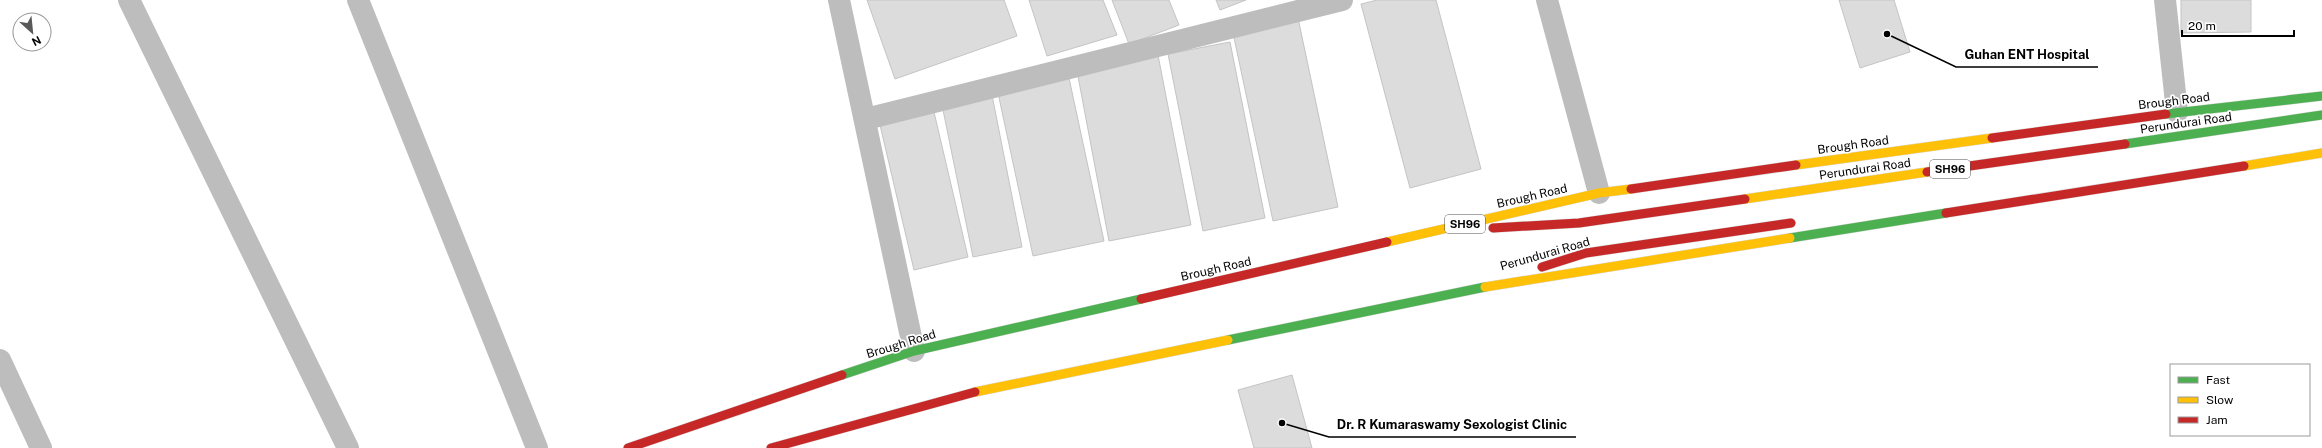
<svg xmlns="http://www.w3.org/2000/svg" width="2322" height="448" font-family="'Public Sans',sans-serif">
	<rect width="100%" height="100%" fill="#fff"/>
	<path fill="#dcdcdc" stroke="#c4c4c4" d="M867 0H1004L1017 36 895 79Z
		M1029 0H1103L1117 35 1047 56Z
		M1112 0H1169L1179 25 1129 44Z
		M1216 0H1246L1220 10Z
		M1377 0H1436L1481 169 1410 188 1361 4Z
		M1839 0H1894L1910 52 1860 68Z
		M2181 0H2251V32L2181 33Z
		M1298 18 1338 207 1273 221 1233 33Z
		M1230 42 1265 218 1203 231 1168 54Z
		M1158 55 1191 225 1109 241 1077 71Z
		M1069 78 1104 241 1033 256 998 93Z
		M992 95 1022 247 973 257 942 105Z
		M934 112 968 257 914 270 880 125Z
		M1292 375 1312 448H1254L1238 390Z"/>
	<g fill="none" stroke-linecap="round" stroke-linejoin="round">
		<g stroke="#dbdbdb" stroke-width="10">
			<path id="fast" d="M2166 114 2322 96
				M2125 144 2322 115
				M1790 238 1946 213
				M1228 340 1485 287
				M842 375 914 351 1141 299"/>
		</g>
		<g stroke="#dbdbdb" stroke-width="10">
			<path id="slow" d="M1796 165 1992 138
				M2244 166 2322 153
				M1745 199 1927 172
				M1387 242 1599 193 1631 189
				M1485 287 1790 238
				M975 392 1228 340"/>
		</g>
		<g stroke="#dbdbdb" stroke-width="10">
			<path id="jam" d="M1992 138 2166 114
				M1927 172 2125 144
				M1631 189 1796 165
				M1946 213 2244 166
				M1493 228 1579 223 1745 199
				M1542 267 1586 253 1791 223
				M1141 299 1387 242
				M628 448 842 375
				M771 448 975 392"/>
		</g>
		<path stroke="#bdbdbd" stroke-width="22" d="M129 0 348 448
			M358 0 537 448
			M839 0 914 351
			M1547 0 1599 193
			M2165 0 2177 112
			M866 119 1342 0
			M0 360 41 448"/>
		<use href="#fast" stroke="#4caf50" stroke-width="9"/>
		<use href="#slow" stroke="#ffc107" stroke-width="9"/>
		<use href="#jam" stroke="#c62828" stroke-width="9"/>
	</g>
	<g text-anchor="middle" stroke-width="3.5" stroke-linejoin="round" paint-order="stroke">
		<g fill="#fff" stroke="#4c4c4c" stroke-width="1">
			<rect x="1930" y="160" width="40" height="18" rx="3"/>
			<rect x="1445" y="215" width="40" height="18" rx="3"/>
		</g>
		<g font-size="11" font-weight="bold" fill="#000">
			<text x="1950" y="173">SH96</text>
			<text x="1465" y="228">SH96</text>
		</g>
		<g font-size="12" fill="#000" stroke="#fff">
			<text transform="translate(2174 101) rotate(-7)" y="4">Brough Road</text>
			<text transform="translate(2186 123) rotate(-8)" y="4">Perundurai Road</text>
			<text transform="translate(1853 145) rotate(-8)" y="4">Brough Road</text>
			<text transform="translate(1865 169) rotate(-8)" y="4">Perundurai Road</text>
			<text transform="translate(1532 196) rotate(-13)" y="4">Brough Road</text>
			<text transform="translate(1545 254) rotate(-16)" y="4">Perundurai Road</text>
			<text transform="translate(1216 269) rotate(-13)" y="4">Brough Road</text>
			<text transform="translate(901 344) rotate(-17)" y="4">Brough Road</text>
		</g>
	</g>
	<path fill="none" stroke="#000" stroke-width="1.5" d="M1887 34L1956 67H2098M1282 423L1329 437H1576"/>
	<g fill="#000" stroke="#fff" stroke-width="1.5">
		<circle cx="1887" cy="34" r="4"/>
		<circle cx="1282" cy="423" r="4"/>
	</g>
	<g font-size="13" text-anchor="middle" font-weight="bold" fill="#000" stroke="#fff" stroke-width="3.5" stroke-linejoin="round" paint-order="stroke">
		<text x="2027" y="59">Guhan ENT Hospital</text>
		<text x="1452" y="429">Dr. R Kumaraswamy Sexologist Clinic</text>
	</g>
	<rect x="2170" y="364" width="140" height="72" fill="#ffffff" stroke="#999999"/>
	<rect x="2178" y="377" width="20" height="6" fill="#4caf50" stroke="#999999"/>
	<text x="2206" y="384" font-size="12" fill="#000000">Fast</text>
	<rect x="2178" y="397" width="20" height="6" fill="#ffc107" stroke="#999999"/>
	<text x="2206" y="404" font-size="12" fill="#000000">Slow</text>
	<rect x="2178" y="417" width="20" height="6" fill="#c62828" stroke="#999999"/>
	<text x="2206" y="424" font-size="12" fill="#000000">Jam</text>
	<g transform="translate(32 32) rotate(153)"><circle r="19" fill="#ffffff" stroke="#999999"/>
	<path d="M0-3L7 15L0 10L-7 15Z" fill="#595959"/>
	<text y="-6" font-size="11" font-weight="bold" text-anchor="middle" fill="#000000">N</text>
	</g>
	<path d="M2182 30v6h112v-6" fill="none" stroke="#000000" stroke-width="2"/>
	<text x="2188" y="30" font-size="12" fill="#000000" stroke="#ffffff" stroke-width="3" paint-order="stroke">20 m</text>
</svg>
